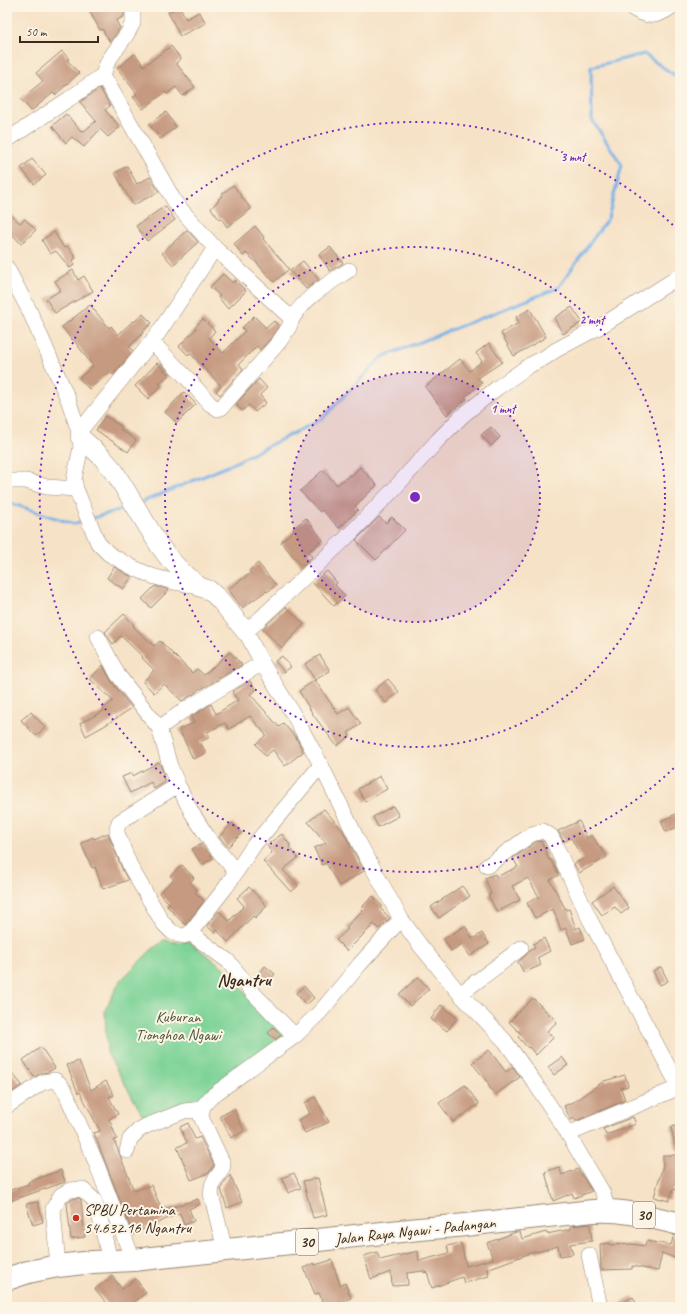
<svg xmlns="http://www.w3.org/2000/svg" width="687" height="1314" font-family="Caveat,sans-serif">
	<rect width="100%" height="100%" fill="#fcf5e5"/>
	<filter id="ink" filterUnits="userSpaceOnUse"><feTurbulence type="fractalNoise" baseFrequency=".025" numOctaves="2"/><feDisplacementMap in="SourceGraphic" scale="8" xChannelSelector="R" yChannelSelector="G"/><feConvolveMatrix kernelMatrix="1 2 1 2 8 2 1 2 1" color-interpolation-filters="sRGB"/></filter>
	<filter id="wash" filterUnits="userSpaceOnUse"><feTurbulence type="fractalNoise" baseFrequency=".012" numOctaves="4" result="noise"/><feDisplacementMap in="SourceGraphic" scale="16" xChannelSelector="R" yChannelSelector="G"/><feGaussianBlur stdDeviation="0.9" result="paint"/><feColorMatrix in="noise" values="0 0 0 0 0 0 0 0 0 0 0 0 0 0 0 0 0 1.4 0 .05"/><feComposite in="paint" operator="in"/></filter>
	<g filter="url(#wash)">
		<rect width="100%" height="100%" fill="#f6e2c6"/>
		<path fill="#7dd397" stroke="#5c7e5a" d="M164 940 175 942 188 941 224 968 250 998 288 1035 204 1097 196 1102 177 1105 145 1119 107 1053 105 1010 120 981 150 951Z"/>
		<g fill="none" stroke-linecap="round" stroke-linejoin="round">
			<path stroke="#75b0e7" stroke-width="3" d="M7 502 74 524 85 520
				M140 503 228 466 322 419 382 357 558 288 608 218 622 165 592 120 591 67 644 54 680 79
				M93 518 129 507"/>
		</g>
		<g id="blocks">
			<path fill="#c69a80" d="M96 7H121L124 11V16L116 21 120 28 110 42 102 29 100 30 90 12Z
				M178 7H180L186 19 199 12 206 23 180 36 168 12Z
				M171 46 181 59 176 63 195 87 183 96 176 87 167 94 165 92 143 109 133 97 137 94 117 68 135 54 144 66Z
				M62 51 69 59 67 60 79 73 55 95 53 93 31 111 21 99 43 81 36 73Z
				M100 88 110 106 105 110 120 127 108 137 100 129 84 147 72 137 66 143 52 126 66 114 81 131 82 130 84 131 96 121 80 102Z
				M166 112 176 127 160 139 149 124Z
				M32 159 46 175 34 184 21 168Z
				M127 166 137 184 150 177 159 192 133 205 115 173Z
				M233 185 251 209 227 227 221 218 219 219 211 208 219 200 218 199 222 196 221 195Z
				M165 206 175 220 147 241 136 226Z
				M7 211 20 223 25 219 36 230 21 244 7 228Z
				M255 226 264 237 263 239 289 269 274 282 257 263 246 253 243 256 234 244Z
				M187 230 198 242 173 265 162 253Z
				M54 232 64 248 67 246 76 258 72 261 74 265 70 268 56 251 50 254 42 240Z
				M330 247 343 263 330 271 319 255Z
				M303 261 319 280 306 289 290 271Z
				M73 270 78 280 84 276 93 291 55 313 46 299 61 290 55 281Z
				M223 274 233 283 235 280 246 291 228 309 218 297 220 296 210 287Z
				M90 305 109 328 111 326 118 335 133 321 134 322 143 314 152 323 143 331 144 332 129 347 133 351 113 375 110 372 89 389 79 378 93 366 73 339 72 340 62 327Z
				M572 307 582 322 563 334 554 318Z
				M530 309 546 337 514 356 501 333 519 323 516 317Z
				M254 316 266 328 274 321 279 326 272 337 260 350 257 346 239 364 243 369 220 395 216 391 221 386 190 353 188 355 179 346 196 329 195 327 203 319 215 331 209 338 223 353 245 331 242 328Z
				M489 343 502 362 478 378 482 383 465 397 467 399 447 415 425 387 460 359 470 371 482 361 476 353Z
				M157 363 169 375 159 384 161 386 148 399 135 386Z
				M259 379 267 388 260 395 266 403 255 412 249 405 242 411 236 404Z
				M184 392 196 404 177 423 165 412Z
				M105 416 122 427 120 429 136 440 128 452 96 430Z
				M491 427 500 437 491 446 481 435Z
				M360 467 377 485 355 506 358 510 339 528 322 510 320 512 300 491 323 470 337 485 350 475 351 476Z
				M379 517 386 523 392 517 405 530 376 560 356 540Z
				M306 518 323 540 308 552 312 557 302 566 281 542 294 530 293 529Z
				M258 563 276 585 267 592 266 591 242 608 228 589 251 573 249 571Z
				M114 567 132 577 123 589 107 578Z
				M327 571 337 583 335 585 345 596 334 606 313 583Z
				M155 586 169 590 151 608 142 599Z
				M286 607 304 624 282 648 262 629Z
				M124 614 134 625 133 626 154 646 160 641 192 673 197 669 204 675 230 652 242 665 201 689 200 688 195 693 182 701 164 684 154 693 143 682 154 670 142 658 143 657 121 636 113 644 105 632Z
				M320 655 330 671 315 680 305 664Z
				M282 656 291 667 284 672 275 661Z
				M103 665 111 681 132 708 104 726 86 736 80 723 104 711 103 709 113 701 90 679Z
				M388 679 399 692 386 703 375 690Z
				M315 680 338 714 349 707 361 724 348 733 350 736 337 746 314 716 299 691Z
				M250 681 256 690 250 694 279 727 283 723 297 739 303 752 285 766 273 750 265 756 256 744 266 735 250 716 229 729 225 723 207 732 210 737 200 742 206 753 193 759 179 729 194 723 191 717 211 704 216 714 238 700 232 692Z
				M31 712 45 727 36 736 21 720Z
				M159 762 164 774 162 775 165 782 154 789 151 782 130 793 122 777 132 773 133 776Z
				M380 776 387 789 365 802 358 789Z
				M393 806 399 816 378 827 373 817Z
				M324 809 343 831 364 871 339 886 326 863 322 865 314 848 326 843 308 822Z
				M680 812V826L666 832 661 821Z
				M579 821 587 838 592 835 600 849 601 848 607 857 579 873 574 864 583 859 571 838 564 842 558 831Z
				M232 823 242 833 228 847 219 837Z
				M108 833 123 871 128 880 103 889 95 867 92 868 81 843 93 837 94 839Z
				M282 834 290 845 289 847 298 858 283 870 298 886 291 892 263 861 272 853 267 845Z
				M541 841 549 860 550 859 559 875 550 880 566 910 569 909 576 929 580 927 585 939 572 944 566 928 561 930 553 909 535 918 527 903 539 897 528 878 512 886 520 900 497 912 488 895 491 894 485 878 495 874 496 877 518 867 513 858 536 842Z
				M201 844 213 858 202 865 192 849Z
				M182 865 194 878 190 882 197 890 195 892 204 901 185 925 167 906 170 904 159 893 174 879 170 876Z
				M462 886 470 896 439 918 431 907Z
				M613 886 629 908 621 914 615 907 602 915 592 901Z
				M249 887 267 906 255 918 253 916 228 942 217 930 215 933 207 926 219 911 229 921 244 906 237 898Z
				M373 896 382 906 380 908 390 918 379 929 374 924 347 951 336 940 348 929 346 927 363 910 361 908Z
				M465 926 473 939 482 933 489 944 470 956 462 944 451 951 444 939Z
				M544 938 550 951 537 958 541 965 524 973 518 962 526 955 530 950 535 947 533 944Z
				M265 966 275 974 267 984 257 976Z
				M661 967 668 981 660 985 653 971Z
				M418 977 429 989 410 1006 399 994Z
				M304 986 314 998 306 1005 296 993Z
				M533 998 557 1022 547 1031 553 1038 536 1055 529 1047 528 1048 518 1037 521 1034 509 1022Z
				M441 1005 457 1018 447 1031 431 1019Z
				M273 1027 281 1035 275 1039 268 1033Z
				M41 1047 55 1068 48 1072 41 1073 34 1077 23 1060Z
				M489 1050 506 1072 513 1067 520 1077 495 1095 488 1085 489 1084 472 1063Z
				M562 1057 568 1065 554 1075 548 1067Z
				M79 1061 91 1090 106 1081 114 1095 109 1097 118 1114 109 1119 117 1139 114 1140 134 1191 151 1185 160 1205H161L164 1210 198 1199 200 1204 189 1209 194 1221 184 1225 180 1213 133 1234 94 1133 100 1131 80 1092 78 1093 67 1065Z
				M7 1067 22 1085 7 1095Z
				M625 1075 628 1086 621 1088 625 1100 576 1121 574 1118 571 1120 564 1106 575 1101 604 1081Z
				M465 1085 479 1104 453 1122 439 1103Z
				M315 1097 329 1122 305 1133 298 1120 310 1114 305 1103Z
				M234 1109 244 1131 231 1138 220 1116Z
				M633 1117 636 1124 606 1135 603 1129Z
				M188 1123 195 1139 200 1137 214 1165 209 1173 191 1180 177 1147 187 1143 180 1127Z
				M680 1125V1150H676L671 1127Z
				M663 1155H680V1191L673 1189 669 1201 654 1197 663 1165Z
				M559 1167 562 1175 578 1169 592 1191 574 1198 572 1193 553 1201 545 1172Z
				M61 1170 65 1182 7 1202V1191L29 1184 28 1182Z
				M294 1173 301 1188 288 1193 282 1178Z
				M230 1175 242 1202 227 1208 221 1189 223 1184Z
				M318 1178 327 1215 313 1218 303 1181Z
				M79 1198 81 1200 85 1237 71 1239 67 1203 73 1199Z
				M38 1202 43 1222 33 1225 26 1204Z
				M590 1224 592 1241 570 1244 573 1254 560 1256 558 1246 537 1252 536 1251 487 1269 489 1276 464 1283 462 1277 432 1288 427 1272 424 1273V1271L407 1273 408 1285 392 1286 391 1272 371 1279 364 1256 377 1252 380 1260 418 1251 419 1261 449 1253 447 1246 461 1243 466 1266 493 1259 487 1243 516 1232H520L522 1239 546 1232 547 1234 571 1229V1226Z
				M674 1235 680 1236V1260L662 1253 658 1271 632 1266V1269L601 1270 600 1244 610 1243V1245L631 1244 645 1246 646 1241 671 1245Z
				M332 1260 340 1285 345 1283 351 1298 329 1307H325L319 1293 315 1294 304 1268 314 1263 315 1265Z
				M112 1276 122 1289 136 1279 146 1293 133 1303 136 1307H110L95 1289Z
				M633 1297 638 1307H613Z"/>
		</g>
	</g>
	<g filter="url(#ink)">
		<use href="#blocks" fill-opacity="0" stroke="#988672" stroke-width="1"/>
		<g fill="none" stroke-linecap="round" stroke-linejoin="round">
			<g stroke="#988672" stroke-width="16">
				<path id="minor" d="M630 7C646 17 655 19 671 7
					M103 75 176 204 215 248 292 319 289 327 279 342 221 408 218 409 210 404 188 379 152 342
					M7 140 69 99 103 75 108 61 127 34 133 23V7
					M7 268 30 312 68 399 79 432 81 447 74 479 76 489 98 543 109 554 132 567 152 576 174 582 199 586
					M292 319C305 297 328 284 349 270
					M79 432 157 335 215 248
					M7 481H26L47 487 76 489
					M98 637 118 675 159 728 170 766 178 785 192 813 209 839 236 872
					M159 728 183 711 262 663
					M178 785 119 822 117 829V833L131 868 163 923 172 932 179 935 184 936 190 933 228 961 254 994 295 1036
					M487 866 532 834 543 831 551 836 590 920 679 1087
					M190 933 226 887 254 845 321 765
					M460 994 521 948
					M7 1106 43 1082 55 1080 59 1083 65 1091 97 1165 133 1260
					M568 1134 680 1087
					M127 1151 130 1139 139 1130 146 1126 184 1111 202 1109
					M608 1210 603 1193 568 1134 535 1083 505 1041 460 994 419 944 401 919 359 843 321 765 292 712 262 663 246 632 345 539 393 490 438 440 462 416 497 388 530 365 544 358 556 350 601 326 680 276
					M225 1250 211 1194C212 1190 211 1185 214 1181 217 1175 223 1172 223 1164L201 1117 203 1106 212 1096 295 1036 321 1011 360 964 401 919
					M589 1255 600 1307
					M58 1266 53 1209 61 1195 70 1190 82 1189 94 1200 100 1218 110 1261"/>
			</g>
			<g stroke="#988672" stroke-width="20">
				<path id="major" d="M80 437 102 457 114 471 159 545 168 557 184 574 200 587 209 590 219 599 246 632"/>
			</g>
			<g stroke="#988672" stroke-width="24">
				<path id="highway" d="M7 1279 28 1272 58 1266 93 1262 133 1260 291 1243 419 1229 456 1226 593 1211C623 1209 651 1217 680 1224"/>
			</g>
			<use href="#minor" stroke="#fff" stroke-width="15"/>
			<use href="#major" stroke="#fff" stroke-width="19"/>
			<use href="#highway" stroke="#fff" stroke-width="22"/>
		</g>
	</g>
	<circle cx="415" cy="497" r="125" fill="#7b2cbf" fill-opacity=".12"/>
	<g fill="none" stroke="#7b2cbf" stroke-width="2" stroke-dasharray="2 4">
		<circle cx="415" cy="497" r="125"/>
		<circle cx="415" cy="497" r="250"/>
		<path d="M678 764A375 375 0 1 1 678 230"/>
	</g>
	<circle fill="#c8321e" stroke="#fcf5e5" stroke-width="1.5" cx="76" cy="1218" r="4"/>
	<g text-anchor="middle" stroke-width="4" stroke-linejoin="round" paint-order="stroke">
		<g fill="#fcf5e5" stroke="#75675a" stroke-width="1">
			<rect x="633" y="1202" width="22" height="26" rx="3"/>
			<rect x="296" y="1229" width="22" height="26" rx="3"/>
		</g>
		<g font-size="15" font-weight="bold" fill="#3b2a1e">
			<text x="644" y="1220">30</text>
			<text x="307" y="1247">30</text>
		</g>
		<g font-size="16" fill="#4c543c" stroke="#fcf5e5">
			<text x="178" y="1022">Kuburan<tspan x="178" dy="18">Tionghoa Ngawi</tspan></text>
		</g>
		<g font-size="16" fill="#3b2a1e" stroke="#fcf5e5" text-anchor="start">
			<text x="84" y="1215">SPBU Pertamina<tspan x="84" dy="18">54.632.16 Ngantru</tspan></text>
		</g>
		<g font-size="16" fill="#3b2a1e" stroke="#fcf5e5">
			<text transform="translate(415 1230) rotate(-6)" y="6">Jalan Raya Ngawi - Padangan</text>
		</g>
		<g font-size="18" font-weight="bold" fill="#3b2a1e" stroke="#fcf5e5">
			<text x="244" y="986">Ngantru</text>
		</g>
	</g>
	<circle cx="415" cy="497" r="6" fill="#7b2cbf" stroke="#fcf5e5" stroke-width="2"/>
	<g font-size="12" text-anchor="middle" font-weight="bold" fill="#7b2cbf" stroke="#fcf5e5" stroke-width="4" stroke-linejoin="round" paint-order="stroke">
		<text x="573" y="161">3 mnt</text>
		<text x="592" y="324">2 mnt</text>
		<text x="503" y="413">1 mnt</text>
	</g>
	<rect width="687" height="1314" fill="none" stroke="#fcf5e5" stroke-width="24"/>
	<path d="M20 36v6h78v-6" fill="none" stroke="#3b2a1e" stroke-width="2"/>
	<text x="26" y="36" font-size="12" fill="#3b2a1e" stroke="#fcf5e5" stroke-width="3" paint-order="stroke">50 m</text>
</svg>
